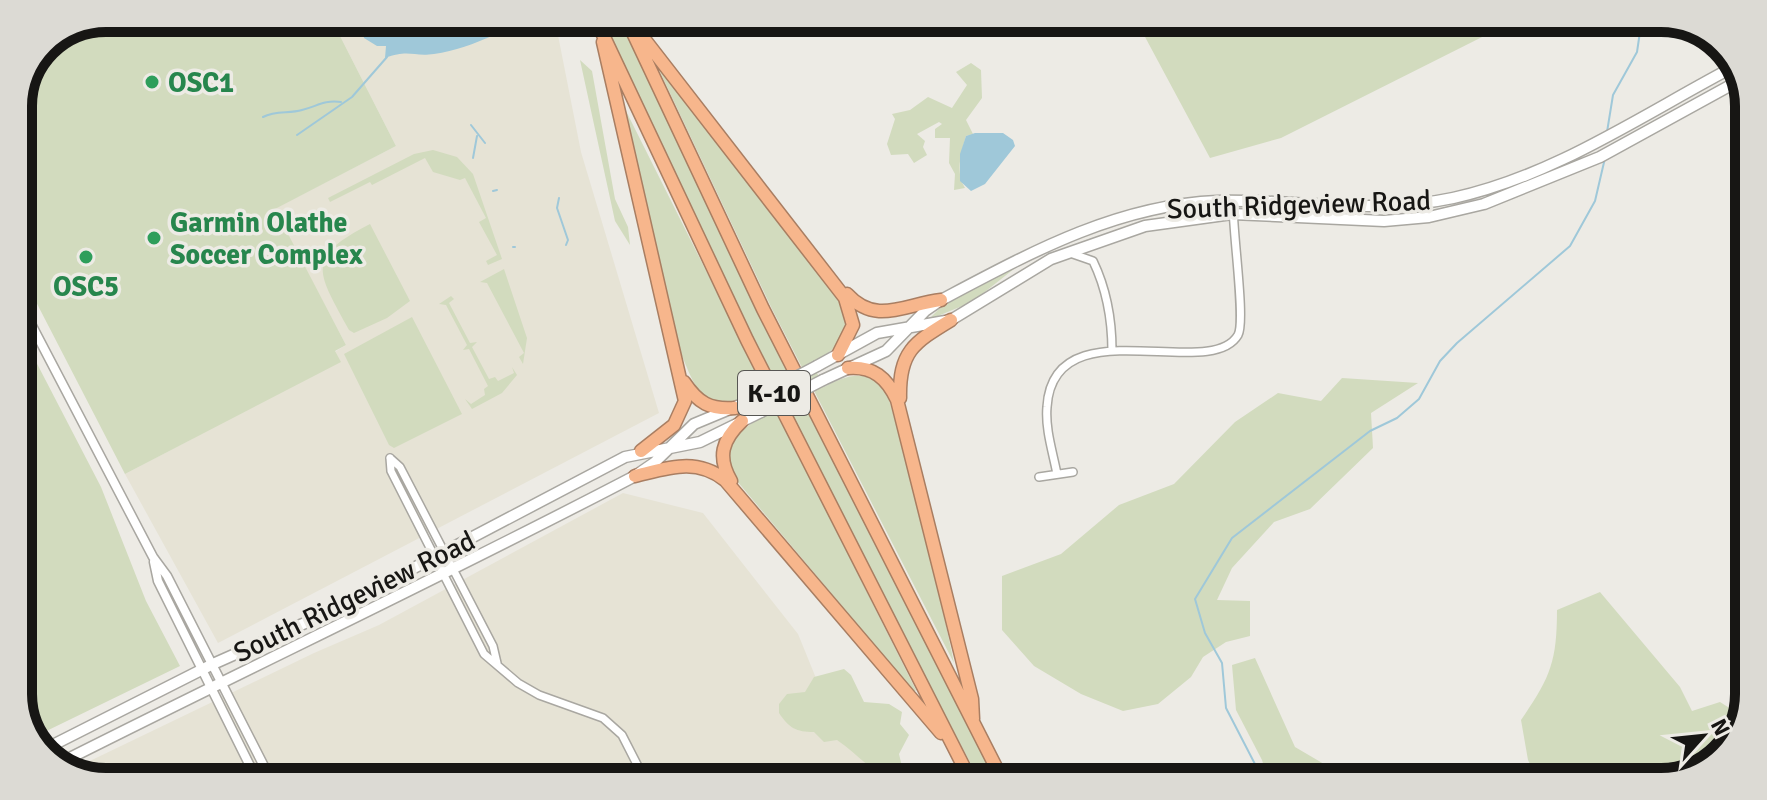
<svg xmlns="http://www.w3.org/2000/svg" width="1767" height="800" font-family="Signika,sans-serif">
	<rect width="100%" height="100%" fill="#edebe5"/>
	<path fill="#e6e3d5" d="M341 19 555 20 581 152 659 413 218 643 125 474 192 439 346 345 274 209 396 146 340 36Z
		M623 493 703 513 798 634 838 732 898 779 72 775 67 772 314 653 379 625Z"/>
	<path fill="#d2dbbe" d="M106 18 341 19 340 36 396 146 275 209 346 345 335 351 341 362 125 474 18 267V100L44 43Z
		M603 20H620L759 315 995 779H979L948 721 718 268Z
		M1137 22 1508 24 1281 138 1210 158Z
		M580 60 592 71 615 199 628 227 630 245 615 221Z
		M971 63 981 70 982 98 966 120 973 134 966 136C961 153 955 172 965 188L954 190 955 174 949 163 950 138H935V129L942 124 939 122 917 134 925 141 923 147 927 155 914 163 908 154 891 155 887 144 895 119 892 114 910 110 928 97 952 108 967 85 956 72Z
		M662 68C694 108 842 281 846 318 849 340 829 354 812 363L824 387C848 374 871 367 888 396L926 530 954 663 772 309 659 70Z
		M624 107 916 690 914 692 737 481C721 445 733 434 764 416L753 393C704 417 697 392 680 351Z
		M433 150 457 157 473 174 502 259 488 265 486 261 497 255 479 222 486 218 465 178 460 180 433 172 425 158 372 185 370 182 330 202 328 198 414 154Z
		M370 224 410 301 387 318 354 333 349 330C317 271 304 258 370 224Z
		M1019 265 972 302 928 320 943 305Z
		M504 269 527 338 523 364 519 357 524 353 487 283 480 282Z
		M451 296 454 299 449 303 470 343 477 342 472 347 489 379 495 377 498 381 514 373 512 367 517 375 502 393 472 409 465 399 471 404 485 395 484 389 488 386 469 349 463 350 467 345 446 305 439 304Z
		M412 317 462 414 394 448 389 445 344 354Z
		M18 327 101 487 146 601 180 666 32 738 18 701Z
		M1342 378 1418 383 1371 413 1373 448 1310 509 1274 522 1232 568 1217 600 1250 601V636L1226 642 1203 657 1191 677 1158 704 1123 711 1081 694 1034 666 1002 630V576L1061 554 1119 505 1174 484 1235 422 1278 393 1321 401Z
		M1600 592 1680 687 1692 711 1720 702 1742 716V728L1710 767 1662 782 1538 781 1528 760 1521 720C1550 678 1557 662 1557 610Z
		M1255 658 1295 747 1353 781 1268 780 1262 760 1236 710 1232 665Z
		M844 669 851 675 864 702 889 704 902 712 900 724 909 735 899 754 905 779C874 779 860 755 837 740L824 742 814 732C796 732 789 728 779 713V704L787 694 805 692 814 677Z"/>
	<path fill="#9fc8d9" d="M360 19 497 20 494 35C474 44 455 51 434 54 413 57 409 49 385 58L386 46H377L364 38Z
		M975 133H1003L1013 140 1015 146 985 184 971 191 960 181V154L966 136Z"/>
	<g fill="none" stroke-linecap="round" stroke-linejoin="round">
		<path stroke="#9fc8d9" stroke-width="2" d="M263 117C276 110 289 114 302 110 318 106 323 100 341 102
			M471 125 485 143
			M1607 132 1613 95 1637 52 1641 25
			M297 135 352 97 387 57
			M473 158 477 136
			M493 191 497 190
			M559 198 557 208 568 240 566 245
			M513 247H515
			M502 766 513 777
			M1258 769 1293 780
			M1259 780 1257 768 1226 708 1222 663 1205 633 1195 599 1232 538 1370 431 1397 418 1419 399 1440 361 1457 343 1570 246 1595 201 1605 158"/>
		<g stroke="#a9a7a1" stroke-width="10">
			<path id="minor" d="M1070 253 1093 261C1107 290 1112 319 1112 351
				M390 458 391 471 484 654 518 683 539 695 603 718 622 735 644 778
				M390 458 400 467 493 646 497 663
				M1057 474C1053 453 1045 429 1047 407 1053 305 1210 383 1238 335 1246 321 1232 228 1233 201
				M1039 477 1073 472"/>
		</g>
		<g stroke="#a9a7a1" stroke-width="11">
			<path id="tertiary" d="M18 299 153 557 167 576 269 776
				M154 562 158 581 255 776"/>
		</g>
		<g stroke="#a9a7a1" stroke-width="13">
			<path id="secondary" d="M817 366 877 333 951 320 1051 259 1145 226 1232 214 1384 221 1429 217 1484 204 1600 157 1742 79
				M823 380 886 351 925 311 941 300C1028 254 1116 205 1217 201 1297 199 1374 215 1453 198 1555 176 1645 113 1737 65
				M41 751 213 664 332 611 625 457 700 442 761 412
				M58 764C250 667 444 576 635 476L654 463 694 424 754 399"/>
		</g>
		<g stroke="#a97e62" stroke-width="15">
			<path id="motorway" d="M596 20 747 340 970 779
				M627 20 763 309 1002 779
				M638 31 845 298 853 325 838 355
				M603 42 685 401 674 425 641 451
				M847 294C876 326 905 304 941 300
				M848 368C873 366 887 378 897 400L972 699 973 719
				M684 382C698 403 710 410 735 408
				M900 398C899 352 913 343 951 320
				M635 476C668 468 696 457 725 480L941 733
				M731 481C717 457 722 440 742 421"/>
		</g>
		<use href="#minor" stroke="#fff" stroke-width="7"/>
		<use href="#tertiary" stroke="#fff" stroke-width="8"/>
		<use href="#secondary" stroke="#fff" stroke-width="10"/>
		<use href="#motorway" stroke="#f7b68c" stroke-width="12"/>
		<g stroke="#a9a7a1" stroke-width="13" stroke-linecap="butt">
			<path id="secondary-bridge" d="M754 399 817 366
				M761 412 823 380"/>
		</g>
		<use href="#secondary-bridge" stroke="#fff" stroke-width="10"/>
	</g>
	<g fill="#2e9e5b" stroke="#edebe5" stroke-width="3">
		<circle cx="152" cy="82" r="8"/>
		<circle cx="154" cy="238" r="8"/>
		<circle cx="86" cy="257" r="8"/>
	</g>
	<g text-anchor="middle" stroke-width="7" stroke-linejoin="round" paint-order="stroke">
		<rect fill="#edebe5" stroke="#575653" stroke-width="2" x="738" y="371" width="72" height="44" rx="6"/>
		<g font-size="26" font-weight="bold" fill="#171614">
			<text x="774" y="402">K-10</text>
		</g>
		<g font-size="28" font-weight="bold" fill="#27864d" stroke="#edebe5" text-anchor="start">
			<text x="168" y="92">OSC1</text>
			<text x="170" y="232">Garmin Olathe<tspan x="170" dy="32">Soccer Complex</tspan></text>
			<text x="86" y="296" text-anchor="middle">OSC5</text>
		</g>
		<g font-size="28" fill="#171614" stroke="#edebe5">
			<text transform="translate(1299 204) rotate(-2)" y="10">South Ridgeview Road</text>
			<text transform="translate(354 596) rotate(-26)" y="10">South Ridgeview Road</text>
		</g>
	</g>
	<path d="M0 0H1767V800H0ZM106 32H1661A74 74 0 0 1 1735 106V694A74 74 0 0 1 1661 768H106A74 74 0 0 1 32 694V106A74 74 0 0 1 106 32Z" fill="#dcdad4" fill-rule="evenodd"/>
	<path fill="none" stroke="#171614" stroke-width="10" d="M106 32H1661A74 74 0 0 1 1735 106V694A74 74 0 0 1 1661 768H106A74 74 0 0 1 32 694V106A74 74 0 0 1 106 32Z"/>
	<g transform="translate(1703 736) rotate(63)" stroke="#edebe5" stroke-width="6" paint-order="stroke">
	<path d="M0-6L14 30L0 20L-14 30Z" fill="#171614"/>
	<text y="-12" font-size="22" font-weight="bold" text-anchor="middle" fill="#171614">N</text>
	</g>
</svg>
